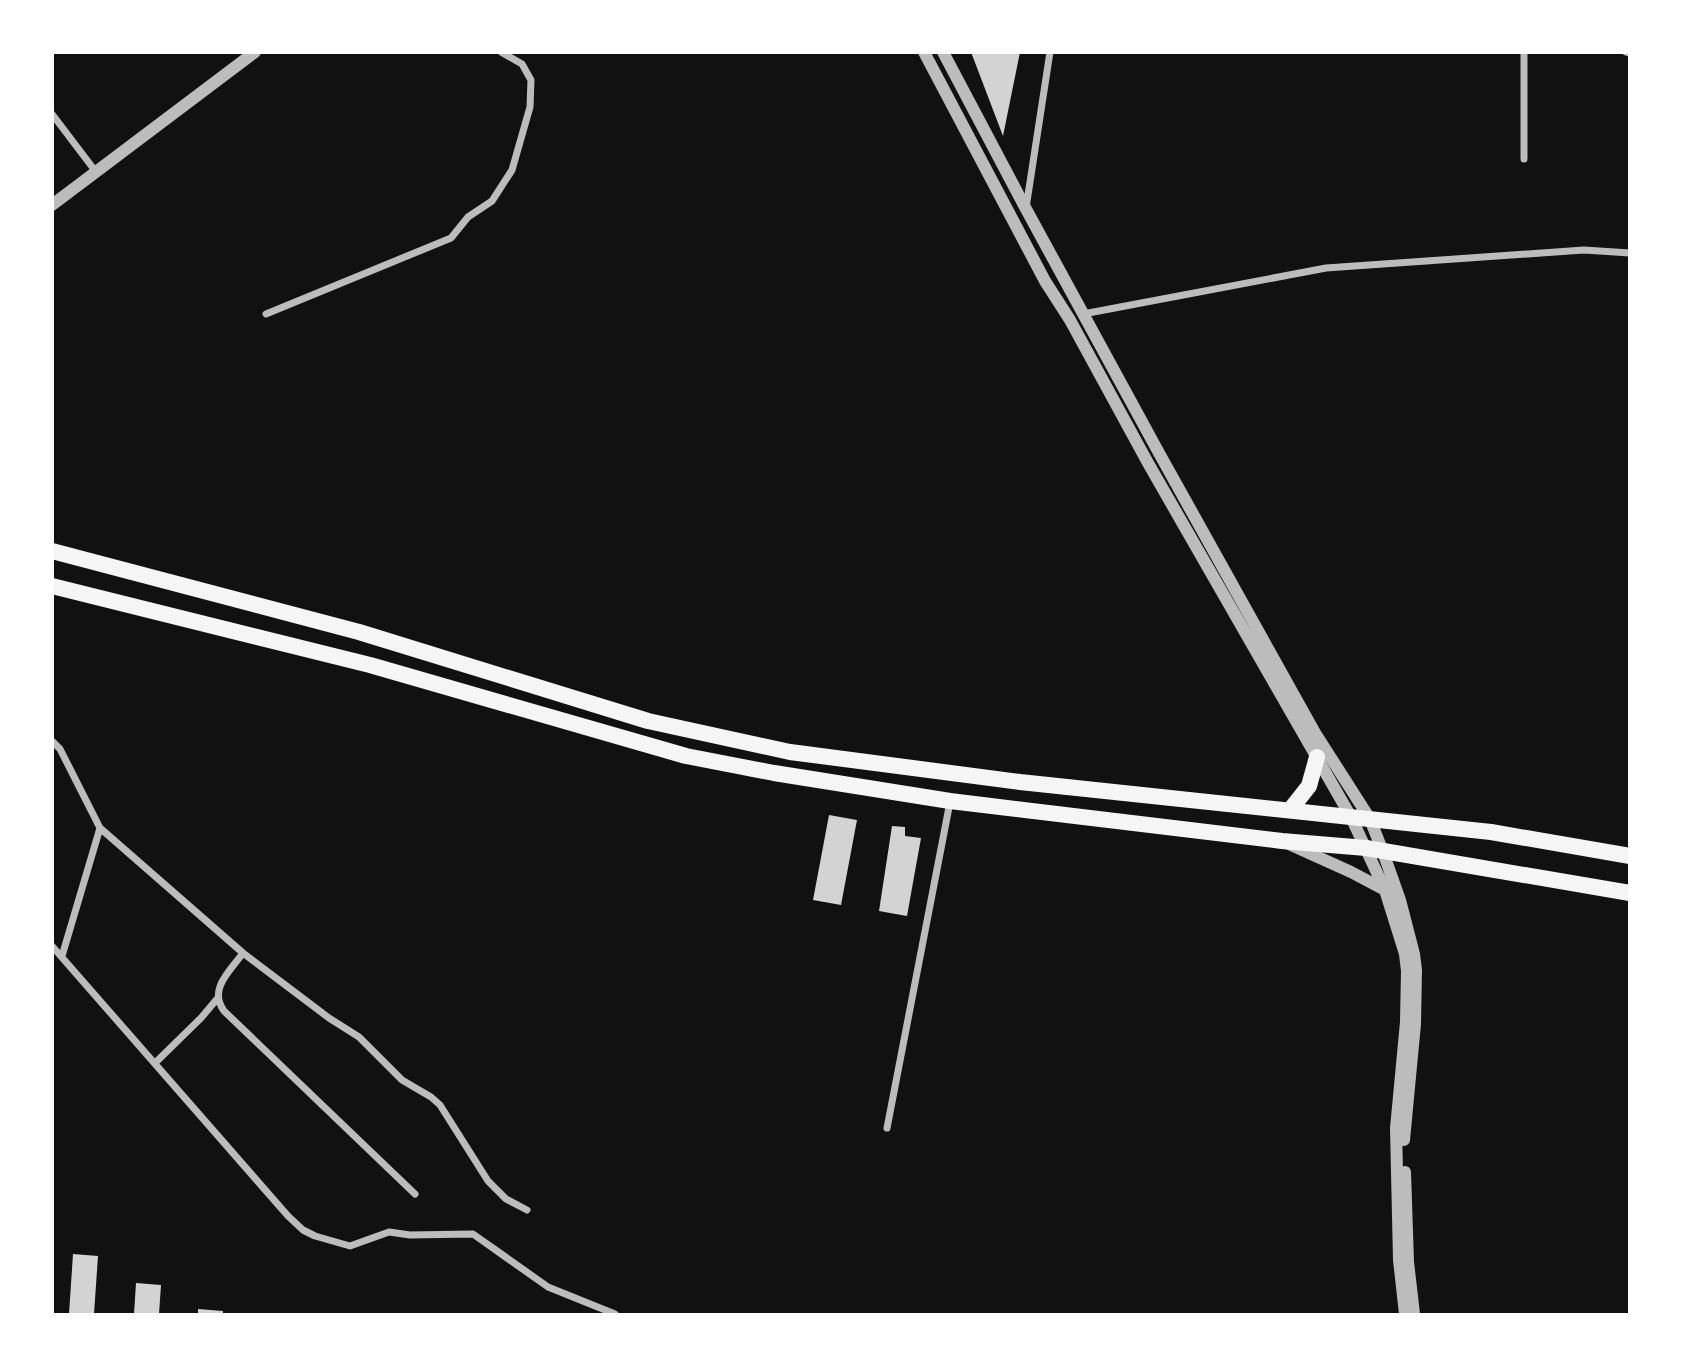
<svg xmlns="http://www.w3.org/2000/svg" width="1682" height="1367" font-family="'Titillium Web',sans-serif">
	<rect width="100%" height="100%" fill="#111"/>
	<path fill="#d3d3d3" d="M971 52H1020L1003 136Z
		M829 815 857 820 841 905 813 900Z
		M892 826 905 827V836L921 838 907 916 879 911Z
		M73 1254 98 1256 94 1314H69Z
		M136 1283 161 1285 159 1314H134Z
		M198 1309 223 1311V1314H198Z"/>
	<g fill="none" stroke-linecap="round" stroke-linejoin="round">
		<path stroke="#bcbcbc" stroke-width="7" d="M1524 52V159
			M1626 52 1630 53
			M52 114 96 172
			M1026 208 1050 52
			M266 314 451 238 468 217 492 201 512 170 530 107 531 80 522 64 501 52
			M1083 314 1326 268 1584 250 1630 253
			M52 741 60 749 100 828 243 953C230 971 208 989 224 1011L415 1194
			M52 946 288 1216 303 1230 315 1236 350 1246 389 1232 410 1235 473 1234 548 1287 615 1314
			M243 953 329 1018 359 1037 402 1080 431 1097 440 1105 488 1181 506 1199 527 1210
			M62 956 100 828
			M155 1063 201 1018 217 999
			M887 1128 950 802"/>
		<path stroke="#bcbcbc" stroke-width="12" d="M924 52 1045 281 1070 320 1148 463 1351 817 1385 890 1405 954 1407 971 1406 1022 1396 1128 1399 1260 1405 1314
			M943 52 1026 209 1159 453 1315 733 1370 819 1383 852 1400 900 1414 954 1416 970 1415 1024 1404 1140
			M52 205 255 52
			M1289 844 1351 872 1385 890
			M1405 1172 1408 1262 1414 1314"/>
		<path stroke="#f5f5f5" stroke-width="16" d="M52 551 359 632 648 721 790 752 1020 782 1491 832 1630 856
			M52 586 370 665 686 756 774 773 950 801 1282 841 1366 848 1630 893
			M1290 810 1309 786 1317 757"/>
	</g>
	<rect width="1682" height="1367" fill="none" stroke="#ffffff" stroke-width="108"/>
</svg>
